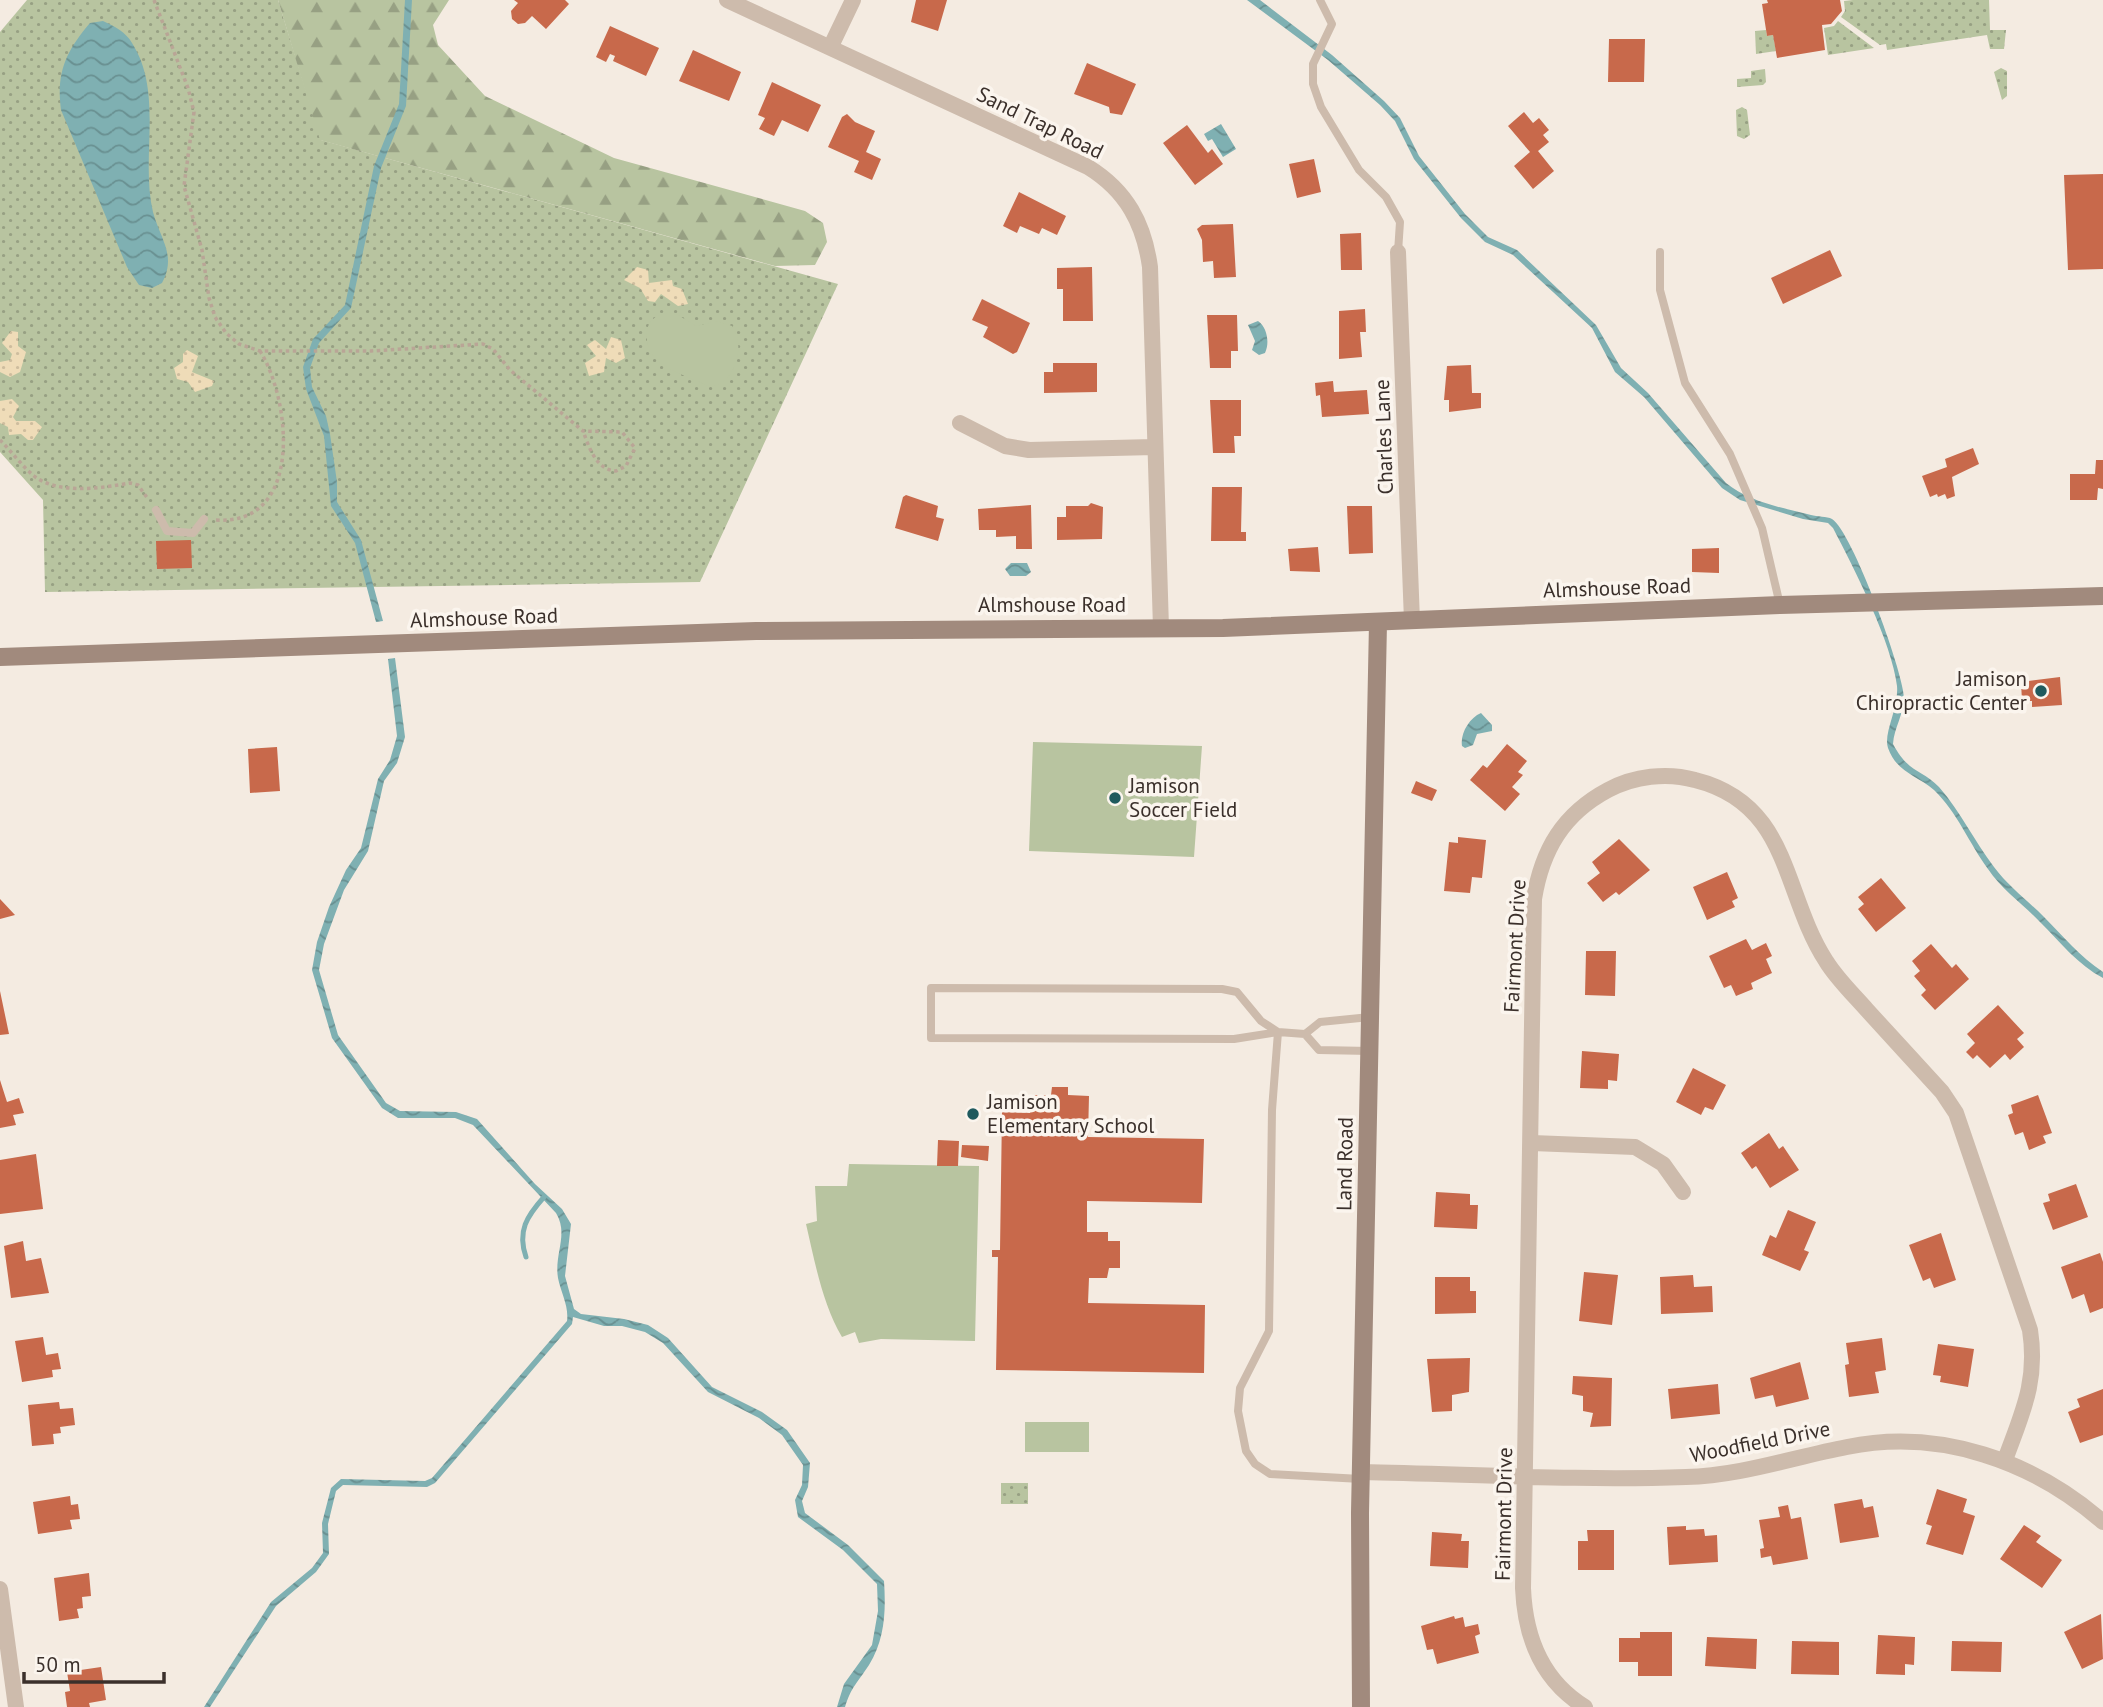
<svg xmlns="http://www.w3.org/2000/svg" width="2103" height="1707" font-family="'PT Sans',sans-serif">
	<defs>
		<pattern id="grass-dots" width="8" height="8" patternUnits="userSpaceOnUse" patternTransform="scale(1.75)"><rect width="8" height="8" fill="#b8c4a0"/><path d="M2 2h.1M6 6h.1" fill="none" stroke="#97a083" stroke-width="1.8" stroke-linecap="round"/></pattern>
		<pattern id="forest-firs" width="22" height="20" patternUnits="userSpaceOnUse" patternTransform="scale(1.75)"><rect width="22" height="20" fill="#b8c4a0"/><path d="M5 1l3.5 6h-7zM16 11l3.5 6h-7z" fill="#97a083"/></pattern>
		<pattern id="sand-dots" width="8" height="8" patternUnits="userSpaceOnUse" patternTransform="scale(1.75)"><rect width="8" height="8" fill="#efdcb8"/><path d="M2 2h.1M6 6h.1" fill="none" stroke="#cebd9e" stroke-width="1.8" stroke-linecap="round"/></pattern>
		<pattern id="water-waves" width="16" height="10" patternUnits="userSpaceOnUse" patternTransform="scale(1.75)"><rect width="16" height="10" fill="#7fb0b2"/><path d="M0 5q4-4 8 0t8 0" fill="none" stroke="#699091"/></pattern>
	</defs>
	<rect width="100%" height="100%" fill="#f4ebe1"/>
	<path fill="url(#grass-dots)" d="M27 0H278L321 140 838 284 700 582 45 592 43 500 0 452V32Z
		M1853 0H1989L1990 30H2006L2004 49H1990L1987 35 1887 50 1886 44 1880 45 1841 17 1845 11 1844 1Z
		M1838 21 1874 48 1828 55 1824 28 1834 26Z
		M1766 30 1767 36 1773 35 1776 51 1756 54 1755 31Z
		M2001 68 2007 71V96L2002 100 1994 72Z
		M1765 69 1766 82 1763 85 1737 87V79L1751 78V71Z
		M1742 107 1747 110 1750 135 1744 139 1737 136 1736 110Z
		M1001 1483H1028V1504H1001Z"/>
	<path fill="url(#forest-firs)" d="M278 0H449L433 25 438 45 485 96 614 158 805 211 823 223 827 242 815 265 775 266 320 140Z"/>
	<path fill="url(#sand-dots)" d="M637 267 648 270 649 283 672 280 673 286 682 289 688 304 678 306 661 294 655 302 648 301 640 288 624 280Z
		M11 331 18 332V346L26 352 20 372 10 377 0 372V362L10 360 12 354 2 343Z
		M611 337 621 340 625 358 616 363 606 358 604 372 589 376 585 363 596 356 587 345 595 340 606 349Z
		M187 350 198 356 192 372 214 381 212 386 195 392 188 382 177 379 174 368 183 362V354Z
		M12 399 19 406 13 417 16 421H35L42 427 33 440H28L21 434 9 435 8 427 0 423V401Z"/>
	<path fill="#b8c4a0" d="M666 312 678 315 696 326 717 321 732 326C746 345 736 384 710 387 688 374 642 368 647 331 648 321 656 315 666 312Z
		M1033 742 1202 746 1194 857 1029 851Z
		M849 1164 979 1166 975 1341 881 1339 859 1343 855 1332 842 1337C822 1303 815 1262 806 1224L817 1221 815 1186H847Z
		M1025 1422H1089V1452H1025Z"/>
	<path fill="url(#water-waves)" d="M405 0H412L406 106 381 168 351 308 319 343 310 368 312 387 326 416 330 434 337 482V502L361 540 383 621 376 622 355 543 331 506 324 436 306 389 303 367 313 339 345 305 374 166 399 104Z
		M1247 0H1260L1332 55 1384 101 1400 118 1419 156 1465 214 1488 237 1517 250 1596 325 1621 368 1648 393 1726 483C1749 502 1783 508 1811 515 1817 517 1827 516 1832 519 1852 531 1903 671 1904 697 1904 714 1894 728 1893 744 1909 774 1922 769 1939 787 1961 812 1974 841 1994 867 2008 886 2027 900 2044 917 2063 936 2080 957 2103 972V978C2078 965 2060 942 2040 922 2023 904 2002 890 1988 869 1969 843 1957 812 1934 790 1917 775 1897 773 1888 748 1883 733 1899 708 1897 686 1892 643 1854 568 1833 528L1828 523 1803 519 1740 500 1722 488 1644 397 1615 372 1592 328 1513 255 1485 242 1461 218 1414 159 1395 121 1380 105 1328 60Z
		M103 21C114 26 126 32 132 43 164 93 140 158 153 212 160 239 177 255 162 283L152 288 139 285 127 267 61 110C56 73 66 51 90 23Z
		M1221 124 1236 149 1223 157 1212 139 1208 141 1204 134Z
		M1258 321C1267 327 1270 343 1265 353L1259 355 1252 350 1255 341 1248 325Z
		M1011 563H1027L1031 572 1026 576H1010L1005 569Z
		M395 658 405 737 397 763 384 781 368 851 344 890 324 944 319 970 338 1035 386 1103 400 1111 456 1112 477 1119 535 1184 562 1209 571 1224 565 1276 574 1309 581 1314 624 1319 648 1325 668 1338 712 1387 762 1412 787 1430 810 1463 808 1487 802 1501 805 1513 848 1545 884 1581C886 1611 885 1639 869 1665 858 1682 851 1687 845 1707H837L844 1684 872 1645 878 1611 877 1584 843 1550 798 1517 795 1500 802 1485 803 1465 782 1435 759 1418 708 1392 663 1343 645 1332 622 1326H604L573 1317 572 1324 435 1483 427 1487 343 1485 336 1491 328 1524 329 1554 316 1572 276 1606 210 1707H204L271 1602 312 1568 323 1553 322 1523 331 1488 341 1479 425 1481 432 1478 567 1321C569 1306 561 1293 558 1278 554 1254 569 1234 556 1213L473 1125 455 1118H398L382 1108 332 1038 312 970 317 942 329 907 346 870 361 848 378 779 390 760 397 736 388 659Z
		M1481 713 1492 725V731L1477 734 1473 745 1465 748 1462 746C1460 734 1469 718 1481 713Z"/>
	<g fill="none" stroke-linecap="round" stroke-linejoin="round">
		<path stroke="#7fb0b2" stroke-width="5" d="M526 1257C517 1231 527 1216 544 1197"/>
	</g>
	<path fill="#c8694b" d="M514 0H565L569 4 546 29 532 16 525 23 518 24 512 19 511 11 518 3Z
		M916 0H947L938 31 911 22Z
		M1767 0H1840L1842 11 1831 24 1822 25 1825 50 1777 58 1773 35 1767 36 1762 4 1768 3Z
		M610 26 659 48 646 76 613 61 615 56 610 54 606 62 596 57Z
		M1609 39H1645L1644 82H1608Z
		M693 50 741 72 729 101 679 81Z
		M1087 63 1136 84 1122 115 1110 113 1109 107 1074 94Z
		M772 82 821 105 808 132 782 120 774 136 759 129 765 118 758 115Z
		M1524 112 1533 123 1539 118 1549 130 1543 135 1549 142 1538 151 1554 171 1533 189 1514 166 1530 152 1508 126Z
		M847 114 855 122 875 131 866 152 881 159 872 180 854 172 859 161 828 147 842 117Z
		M1187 125 1208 153 1212 149 1223 164 1195 185 1163 143Z
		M1314 159 1321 192 1297 198 1289 164Z
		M2103 174V269L2068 270 2064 175Z
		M1019 192 1066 216 1057 235 1042 228 1039 234 1020 226 1017 233 1003 226Z
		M1233 224 1236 277 1214 278 1213 261 1203 262 1202 240 1197 229 1202 225Z
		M1361 233 1362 270H1341L1340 234Z
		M1830 250 1842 276 1783 304 1771 278Z
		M1092 267 1093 321H1063V289H1057V268Z
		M982 299 1030 323 1017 352 1013 354 983 337 988 327 972 320Z
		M1365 309 1366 332H1360L1362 357 1339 359V311Z
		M1207 315H1237L1238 351H1231V368H1210Z
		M1053 363H1097V392L1044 393V372H1053Z
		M1471 365 1472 393H1481V408L1449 412V400H1444L1447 366Z
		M1333 381 1334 392 1367 390 1369 414 1322 417 1320 395 1316 396 1315 383Z
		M1210 400H1241V436H1234L1235 453H1213Z
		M1973 448 1979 464 1952 477 1955 496 1947 499 1945 494 1938 497 1937 494 1930 497 1922 476 1947 467 1945 459Z
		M2096 460H2103V489L2098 488 2097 500H2070V474H2095Z
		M1212 487H1242L1241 532H1246V541H1211Z
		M906 495 938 506 936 517 944 519 938 541 895 528 903 497Z
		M1091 503 1103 507 1102 539 1057 540V517H1066V506H1088Z
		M1031 505 1032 549H1016V536L996 537V530H979L978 509Z
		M1347 506H1372L1373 553 1349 554Z
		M191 540 192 568 157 569 156 541Z
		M1318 547 1320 572 1290 571 1288 549Z
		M1719 548V573L1692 572V549Z
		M2060 677 2062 705 2032 707V701H2022L2021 682Z
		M1507 744 1527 761 1518 772 1523 775 1512 787 1520 794 1505 811 1470 780 1483 765 1487 768Z
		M277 747 280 791 250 793 248 749Z
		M1416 781 1437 790 1432 801 1411 793Z
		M1458 837 1486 840 1482 878 1472 877 1470 893 1444 891 1449 842 1458 843Z
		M1619 839 1650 870 1619 895 1616 892 1603 902 1587 883 1600 873 1592 862Z
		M1727 872 1738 898 1732 901 1735 907 1707 920 1693 887Z
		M1881 878 1906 908 1876 932 1858 909 1864 904 1858 897Z
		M0 899 15 915 0 919Z
		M1746 939 1752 950 1766 943 1772 956 1766 959 1772 973 1751 983 1753 989 1736 996 1731 985 1724 988 1709 956Z
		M1931 944 1952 968 1956 964 1969 979 1935 1010 1921 995 1926 990 1914 976 1920 971 1912 961Z
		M1586 951H1616L1615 996 1585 995Z
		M0 991 9 1034 0 1035Z
		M1998 1005 2024 1033 2017 1039 2024 1047 2010 1060 2005 1054 1990 1068 1977 1055 1973 1059 1966 1052 1975 1043 1967 1034Z
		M1582 1051 1619 1054 1617 1081 1608 1080V1089L1580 1088Z
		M1693 1068 1726 1085 1713 1110 1705 1107 1701 1115 1676 1102Z
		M0 1080 7 1102 19 1098 24 1113 13 1115 16 1125 0 1128Z
		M1052 1087H1068V1095L1089 1096 1088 1137 1204 1139 1202 1203 1087 1201V1232H1108V1241H1120V1268H1109L1107 1278H1089L1088 1303 1205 1305 1204 1373 996 1370 998 1257H992V1250H1000L1002 1112 1030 1113V1095H1051Z
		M2038 1095 2052 1133 2043 1136 2046 1143 2029 1150 2023 1132 2015 1135 2008 1115 2013 1113 2011 1105Z
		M1769 1133 1779 1149 1783 1146 1799 1170 1770 1188 1756 1166 1752 1169 1741 1153Z
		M938 1140 959 1141 958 1166H937Z
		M962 1145 989 1146 988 1161 961 1157Z
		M36 1154 43 1209 0 1214V1160Z
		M2076 1184 2088 1217 2053 1230 2043 1203 2050 1201 2048 1194Z
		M1436 1192 1470 1194V1205H1478L1477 1229 1434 1227Z
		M1788 1210 1816 1222 1804 1250 1809 1252 1800 1271 1762 1255 1770 1235 1776 1238Z
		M1941 1233 1956 1280 1934 1288 1930 1278 1923 1281 1909 1245Z
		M23 1241 26 1261 41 1258 49 1293 11 1298 4 1246Z
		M2100 1253 2103 1262V1308L2090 1313 2084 1294 2072 1299 2061 1267Z
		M1584 1272 1618 1275 1612 1325 1579 1321Z
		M1693 1275 1694 1287 1712 1286 1713 1312 1661 1314 1660 1277Z
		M1435 1277H1470V1291H1476V1313L1435 1314Z
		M43 1337 46 1355 58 1353 61 1369 52 1370 53 1377 22 1382 15 1341Z
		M1882 1338 1886 1370 1875 1372 1879 1393 1849 1397 1845 1365 1849 1364 1846 1343Z
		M1938 1344 1974 1349 1968 1387 1940 1382 1941 1376 1933 1375Z
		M1470 1358 1469 1392 1452 1395V1411L1432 1412 1427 1359Z
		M1800 1362 1809 1399 1776 1407 1773 1395 1755 1399 1750 1378Z
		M1573 1376 1612 1378 1611 1426 1590 1427 1593 1413 1583 1411V1396L1572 1394Z
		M1718 1384 1720 1414 1671 1419 1668 1389Z
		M2103 1389V1435L2080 1443 2068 1412 2080 1407 2077 1399Z
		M59 1402 60 1409 73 1408 75 1425 60 1427 61 1433 53 1434 54 1444 32 1446 28 1405Z
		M1937 1489 1967 1499 1963 1512 1975 1516 1963 1555 1926 1544 1932 1526 1926 1524Z
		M70 1496 71 1505 78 1504 80 1519 70 1520 72 1529 38 1534 33 1502Z
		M1862 1499 1864 1508 1873 1506 1879 1537 1840 1543 1834 1504Z
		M1788 1505 1791 1519 1801 1517 1808 1559 1773 1565 1771 1556 1761 1558 1760 1549 1764 1548 1759 1520 1780 1517 1778 1507Z
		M2024 1525 2041 1536 2036 1542 2062 1560 2042 1588 2000 1559Z
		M1686 1526V1530L1704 1529 1705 1536 1717 1535 1718 1562 1669 1565 1667 1527Z
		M1587 1530H1614V1570H1578V1541H1588Z
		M1432 1532 1462 1534 1461 1541H1469L1468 1568 1430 1566Z
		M89 1573 91 1596 82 1597 83 1608 77 1609 79 1618 59 1621 54 1578Z
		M2101 1614 2103 1659 2082 1669 2064 1632Z
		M1454 1616 1455 1619 1463 1617 1465 1627 1478 1624 1480 1634 1475 1636 1479 1653 1437 1664 1433 1649 1427 1650 1421 1626Z
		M1640 1632H1672V1676H1638V1662H1619V1638H1640Z
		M1878 1635 1915 1637 1914 1665 1905 1664V1675L1876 1674Z
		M1707 1637 1757 1639 1756 1669 1705 1666Z
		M1792 1641 1839 1642V1675L1791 1674Z
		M1952 1641 2002 1642 2001 1672 1951 1671Z
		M101 1667 106 1700 89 1703 90 1707H67L65 1692 70 1691 67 1672Z"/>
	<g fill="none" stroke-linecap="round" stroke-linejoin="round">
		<path stroke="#b9a596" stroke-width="3.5" stroke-dasharray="3.5 3.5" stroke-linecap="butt" d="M154 0 188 88 194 112 184 186 202 250 209 298 215 317 226 333 239 344 260 351H371L483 344 493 349 510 370 583 431 622 432 635 448 626 466 616 471C596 470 589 447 583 431
			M0 440C11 451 22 466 34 476 58 495 103 488 130 483L138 485 148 499
			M216 520C304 526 291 400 260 351"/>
		<path stroke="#cdbbac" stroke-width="8" d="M1320 0 1332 24 1313 64V84L1321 107 1359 170 1386 197 1400 222 1398 252
			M1660 252V290L1685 383 1730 454 1762 528 1780 605
			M156 510 167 531 193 533 204 519
			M1278 1032 1261 1021 1237 992 1222 989 931 988V1038L1234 1039 1278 1032 1305 1034 1319 1050 1370 1051
			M1278 1032 1272 1110 1269 1331 1240 1388 1238 1411 1246 1451 1255 1464 1270 1474 1361 1479
			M1305 1034 1320 1022 1370 1017"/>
		<path stroke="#cdbbac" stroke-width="16" d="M727 0 1088 167C1127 191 1144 224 1150 267L1161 628
			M831 46 853 0
			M1398 252 1412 621
			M960 423 1005 446 1029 450 1154 447
			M1532 1143 1635 1147 1663 1164 1683 1192
			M1362 1472C1469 1474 1578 1481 1686 1477 1740 1476 1794 1457 1847 1447 1940 1428 2033 1461 2103 1522
			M0 1589 16 1707
			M1585 1707C1541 1680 1525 1637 1523 1588L1534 899C1542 850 1563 814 1608 790 1634 776 1667 772 1695 780 1791 804 1782 893 1826 961 1837 979 1853 994 1867 1010 1892 1037 1917 1065 1942 1092L1956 1113 2030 1330C2038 1382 2022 1413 2005 1460"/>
		<path stroke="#a18a7d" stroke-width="18" d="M0 657 756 631 1223 628 1780 605 2103 596
			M1361 1707 1360 1513 1378 623"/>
	</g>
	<g fill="#1f5a5e" stroke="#fbf5ee" stroke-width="2.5">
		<circle cx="2041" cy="691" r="7"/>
		<circle cx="1115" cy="798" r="7"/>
		<circle cx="973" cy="1114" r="7"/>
	</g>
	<g text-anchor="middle" stroke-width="7" stroke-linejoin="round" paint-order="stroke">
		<g font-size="21" fill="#3b302b" stroke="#fbf5ee">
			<text transform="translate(1040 123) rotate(26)" y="7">Sand Trap Road</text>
			<text transform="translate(1384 437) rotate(-92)" y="7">Charles Lane</text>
			<text transform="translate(1617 588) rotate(-2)" y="7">Almshouse Road</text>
			<text x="1052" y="612">Almshouse Road</text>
			<text transform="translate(484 618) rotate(-2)" y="7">Almshouse Road</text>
			<text transform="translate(1515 946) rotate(-87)" y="7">Fairmont Drive</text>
			<text transform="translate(1345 1164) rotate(-89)" y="7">Land Road</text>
			<text transform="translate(1760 1442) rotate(-11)" y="7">Woodfield Drive</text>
			<text transform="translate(1504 1514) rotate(-89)" y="7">Fairmont Drive</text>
		</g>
		<g font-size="21" fill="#3b302b" stroke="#fbf5ee" text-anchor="start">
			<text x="2027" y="686" text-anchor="end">Jamison<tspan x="2027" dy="24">Chiropractic Center</tspan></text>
			<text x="1129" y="793">Jamison<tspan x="1129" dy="24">Soccer Field</tspan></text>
			<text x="987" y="1109">Jamison<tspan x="987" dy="24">Elementary School</tspan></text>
		</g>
	</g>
	<path d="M24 1672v10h140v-10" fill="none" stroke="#3b302b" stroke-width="3.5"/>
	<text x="35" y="1672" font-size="21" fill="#3b302b" stroke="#fbf5ee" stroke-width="5" paint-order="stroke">50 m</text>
</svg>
